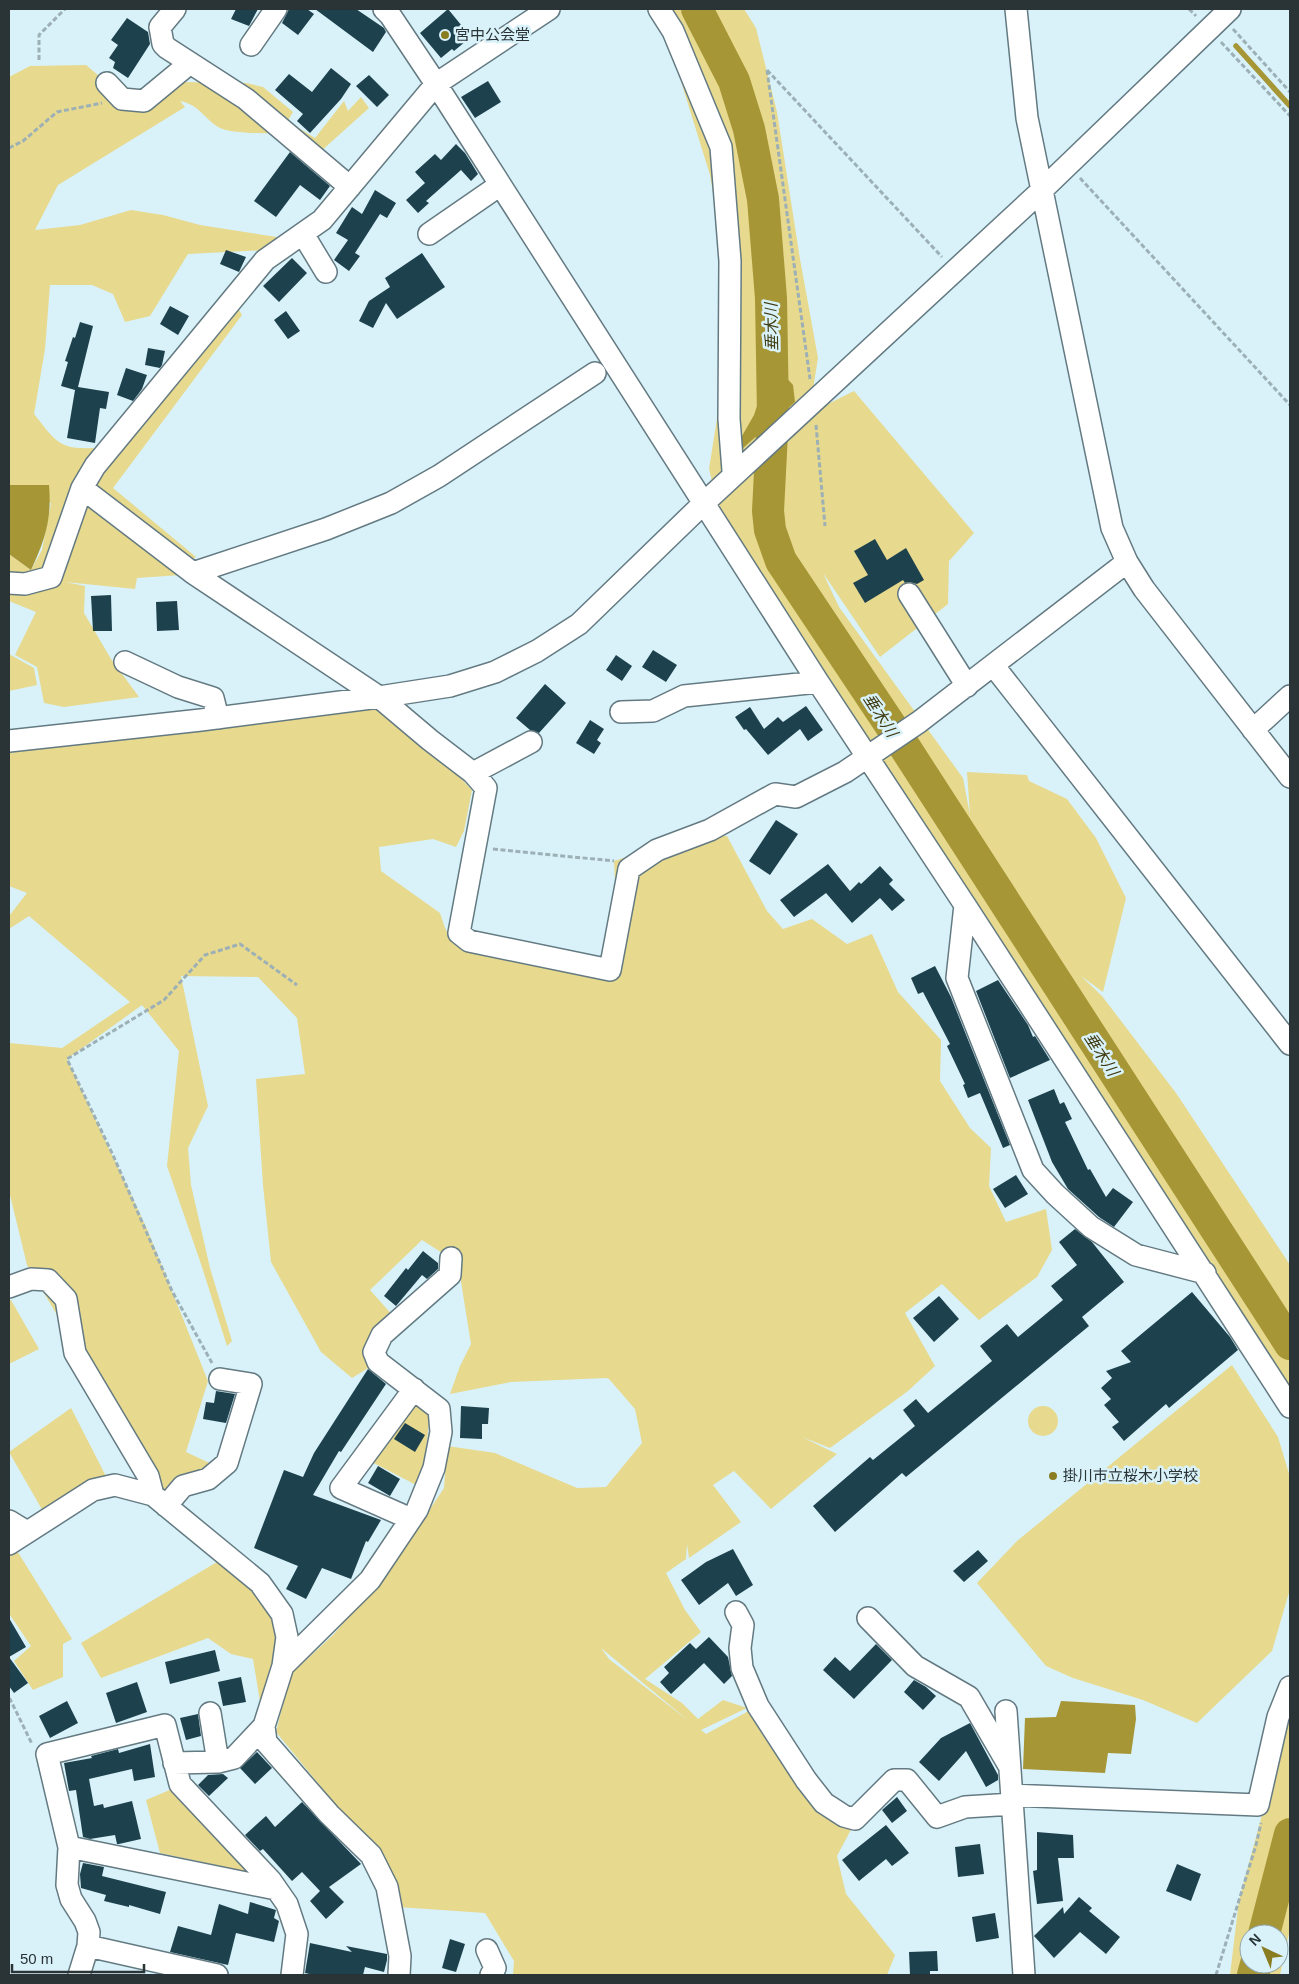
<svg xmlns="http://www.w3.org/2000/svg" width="1299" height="1984" font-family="Helvetica,'Noto Sans JP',sans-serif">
	<rect width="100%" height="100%" fill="#d9f2fa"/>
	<path fill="#e7d98d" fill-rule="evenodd" d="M651 9H744L756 28 777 112 800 259 818 358 808 421 818 409 854 391 974 533 949 561 948 604 880 657 823 573 839 607 963 778 970 815 967 772 1027 775 1029 781 1067 799 1096 838 1126 898 1103 992 1081 976 1102 996 1176 1093 1290 1265V1410L721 517 709 469 718 412 727 276 710 175 671 49Z
		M86 65 124 97 180 82 246 83 263 87 293 112 280 134C265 133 230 134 218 127 203 117 199 105 180 101L185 107 58 185 35 230 80 225 131 210 163 215 200 225 277 237 267 250 188 254 150 316 125 322 113 294 92 285H50L45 349 34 414C55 440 58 450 94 448L60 549 49 550 52 576 81 509 96 507 181 575 137 578 135 589 65 582 85 586 84 613 111 659 139 697 64 707 44 703 37 667 15 655 36 612 9 601V554L31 570 42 550 51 503 9 485V77L30 66Z
		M361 97 369 108 320 152 290 130 294 125 315 138 344 101 348 111Z
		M233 300 242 315 113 488 196 557 187 563 84 485Z
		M9 654 34 668 37 685 9 691Z
		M374 705 427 743 472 790 464 831 456 847 433 839 379 847 381 871 440 913 445 928 452 941 619 959 614 861 689 837 727 836 767 911 783 929 812 919 847 944 872 934 898 992 941 1040 940 1081 970 1128 991 1148 989 1186 1006 1222 1046 1209 1052 1250 1037 1277 979 1320 942 1284 905 1313 935 1366 908 1391 830 1448 802 1437 837 1454 771 1509 734 1471 713 1485 741 1522 689 1558 687 1544 686 1559 666 1573 685 1610 701 1632 645 1679 682 1703 698 1719 723 1700 747 1708 701 1730 706 1734 758 1706 854 1824 837 1856 846 1894 895 1955 887 1975H513L514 1961 485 1913 398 1907 385 1856 353 1826 276 1732 290 1675 333 1635 390 1569 444 1488 447 1446 495 1453 577 1488 606 1487 642 1443 635 1409 609 1379 606 1378 511 1382 450 1394 460 1366 471 1344 458 1263 422 1240 370 1290 394 1317 378 1362 352 1378 321 1352 271 1262 263 1185 256 1079 305 1074 297 1018 258 977 181 976 208 1106 188 1148 191 1185 210 1268 232 1341 227 1346 201 1264 167 1166 179 1051 142 1005 67 1059 147 1229 208 1381 186 1452 216 1466 165 1497 141 1454 27 1265 9 1191V1043L62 1048 130 1002 29 916 9 929V916L27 893 9 886V753ZM601 1648 690 1722 609 1659Z
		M9 1300H11L39 1349 9 1364Z
		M1232 1365 1278 1437 1290 1477V1589L1272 1651 1197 1723 1143 1700 1073 1678 1046 1666 977 1583 1017 1541Z
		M418 1392 431 1402 422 1488 368 1460Z
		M1028 1421a15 15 0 1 1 30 0a15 15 0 1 1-30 0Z
		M71 1408 111 1486 44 1513 9 1452Z
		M14 1546 72 1639 63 1644V1677L33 1690 14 1661 31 1646 10 1615H9V1548Z
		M227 1556 286 1631 264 1726 253 1659 231 1654 208 1638 101 1678 81 1643Z
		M1290 1718V1929L1280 1975H1230L1239 1900 1282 1741ZM1249 1934H1279V1964H1249Z
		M172 1789 253 1873 160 1853 146 1800Z"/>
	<path fill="#a69635" d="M762 325 771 326 772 362 793 385 795 402 742 449V436L754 415 762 391Z
		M9 485H49C52 519 45 540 31 570L9 554Z
		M1061 1701 1135 1705 1136 1719 1131 1754 1108 1753 1105 1773 1023 1769 1025 1718 1056 1717Z"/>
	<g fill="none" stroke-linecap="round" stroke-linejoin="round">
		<path stroke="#a69635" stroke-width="5.5" d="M1236 46 1290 106"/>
		<path stroke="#a69635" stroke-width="32" d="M697 9 734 81 749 129 763 199 771 298 773 414 768 511 770 530 781 561 895 732 1290 1344
			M1264 1934 1290 1834
			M1253 1975 1256 1964"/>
	</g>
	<path fill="#1d424e" d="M236 9H258L249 26 231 19Z
		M289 9H307L314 14 298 35 282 23Z
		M315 9H356L384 28 386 32 373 52Z
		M448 9 471 37 454 51 452 49 441 58 420 33Z
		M127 18 148 32 150 44 128 78 113 68 115 62 109 58 118 45 111 40Z
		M331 68 351 84 341 99 310 133 297 121 303 114 275 90 289 74 312 92Z
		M369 75 389 95 377 107 356 86Z
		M488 81 501 102 475 118 461 97Z
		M456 144 465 153 478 174 471 181 461 170 426 201 429 203 418 213 406 200 425 183 415 172 435 154 441 160Z
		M290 152 330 186 320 200 300 185 276 217 254 201Z
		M375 190 396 203 387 218 380 214 355 253 360 256 349 271 334 260 348 240 336 233 352 207 362 214Z
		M226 250 246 257 239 272 220 264Z
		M422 253 445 287 397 319 386 303 373 328 359 321 369 301 390 287 385 278Z
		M292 258 307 273 279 302 263 286Z
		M170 306 189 316 178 335 160 324Z
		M286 311 300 331 288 339 274 320Z
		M80 322 93 326 78 387 109 392 106 409 100 408 95 443 67 438 75 390 61 386 68 362 65 361 73 337 75 338Z
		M148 348 165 351 162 365 160 368 145 365Z
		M126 368 147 375 142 389 133 401 117 395Z
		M875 539 887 560 906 548 924 580 917 584 909 582 905 583 903 580 865 603 853 583 868 575 854 551Z
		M111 595 112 631H93L91 596Z
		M177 601 179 630 157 631 156 602Z
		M653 650 677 665 666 682 642 667Z
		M616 655 632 666 622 681 606 670Z
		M545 684 566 703 539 733 530 730 516 718Z
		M806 706 823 730 808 741 800 729 768 755 746 729 744 730 735 717 750 707 764 729 778 717 783 722Z
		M590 720 604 729 597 740 601 743 594 754 576 743Z
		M776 820 798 834 770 875 749 861Z
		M828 864 850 891 859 882 861 884 880 866 893 880 889 884 905 900 892 911 880 898 852 923 826 893 794 917 780 900Z
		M935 966 951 997 1010 1145 1003 1148 980 1093 968 1098 963 1085 965 1084 947 1046 950 1044 923 992 918 994 911 978Z
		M998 980 1028 1025 1033 1037 1035 1036 1050 1060 1010 1078 976 991Z
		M1054 1089 1060 1104 1064 1102 1072 1119 1065 1122 1088 1170 1090 1169 1106 1197 1113 1188 1133 1202 1114 1227 1099 1217 1068 1189 1052 1162 1028 1100Z
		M1016 1175 1028 1194 1005 1208 993 1189Z
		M1075 1229 1092 1242 1124 1282 1082 1317 1089 1326 906 1477 902 1473 835 1532 813 1506 870 1457 873 1460 915 1426 903 1410 916 1399 928 1413 992 1361 980 1346 1007 1324 1018 1337 1063 1300 1051 1286 1077 1265 1059 1242Z
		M423 1251 438 1263V1269L427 1279 422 1275 396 1306 384 1296 406 1268 408 1270Z
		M1192 1292 1230 1337 1238 1350 1169 1408 1166 1404 1124 1441 1112 1427 1119 1422 1104 1405 1111 1399 1101 1388 1112 1378 1106 1371 1131 1362 1121 1351Z
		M939 1296 959 1319 934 1342 913 1318Z
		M368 1369 386 1384 341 1452 339 1451 313 1495 381 1520 368 1542 366 1541 351 1579 322 1568 306 1599 286 1589 298 1566 254 1548 284 1470 303 1477 314 1453Z
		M216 1391 235 1394 226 1423 203 1419 206 1402 214 1403Z
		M461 1406 489 1408 488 1424H482V1439L460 1438Z
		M405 1423 425 1435 415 1452 394 1439Z
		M378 1466 400 1479 390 1496 368 1483Z
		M733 1549 753 1585 736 1596 728 1583 699 1605 681 1580 706 1562Z
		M978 1550 988 1561 964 1582 953 1571Z
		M9 1618 26 1647 9 1657 28 1683 14 1693 9 1686Z
		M709 1637 728 1657 732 1676 724 1684 704 1663 671 1694 660 1682 669 1673 664 1667 690 1643 696 1649Z
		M876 1644 892 1660 854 1699 823 1670 835 1657 850 1671Z
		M215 1650 220 1671 170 1684 165 1662Z
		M241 1677 246 1702 223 1706 218 1682Z
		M914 1680 926 1687 936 1696 923 1710 904 1692Z
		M137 1682 147 1712 116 1723 106 1693Z
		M67 1701 78 1723 50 1738 39 1716Z
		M198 1714 201 1736 186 1740 180 1718Z
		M970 1723 998 1775V1780L986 1787 966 1751 939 1781 919 1762 941 1738Z
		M150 1744 155 1777 134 1781 132 1769 89 1779 94 1806 103 1804 104 1808 132 1801 141 1839 119 1844H117L115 1835 90 1839 83 1837 76 1790 69 1791 64 1763 92 1758 91 1756 118 1749 119 1753Z
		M257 1752 272 1768 255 1784 240 1768Z
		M223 1774 228 1778 209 1796 198 1785 208 1775Z
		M897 1797 907 1811 892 1823 882 1810Z
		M302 1802 361 1864 329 1887 344 1902 326 1919 310 1901 320 1891 302 1872 292 1881 263 1849 260 1851 245 1835 266 1816 275 1827Z
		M886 1825 909 1853 892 1866 886 1859 859 1881 842 1860Z
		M1037 1832 1073 1835 1074 1858H1058L1063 1901 1037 1904 1033 1871 1037 1870Z
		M980 1844 984 1874 958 1877 955 1847Z
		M83 1863 104 1867 102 1876 166 1892 160 1914 129 1905V1907L104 1901 106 1895 81 1888 80 1874Z
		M1177 1864 1201 1874 1191 1901 1166 1891Z
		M1079 1897 1092 1908 1089 1911 1120 1937 1106 1954 1080 1932 1054 1958 1034 1936 1063 1907 1064 1914Z
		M250 1902 276 1910 274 1918 279 1921 274 1942 236 1933 228 1965 170 1952 178 1926 211 1935 219 1904 248 1914Z
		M995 1913 999 1938 976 1942 972 1917Z
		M450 1939 465 1944 456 1972 442 1968Z
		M310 1943 352 1952 346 1946 387 1954V1960L384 1972 365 1967 363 1975H314L305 1973Z
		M937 1951 938 1971H930V1975H910L909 1952Z"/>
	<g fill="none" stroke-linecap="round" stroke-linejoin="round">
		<g stroke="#647a82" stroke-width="24">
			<path id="minor" d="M175 9 160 27 163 44 167 48 246 99 350 187
				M384 9 390 15 436 84 818 682 965 905 957 978 1033 1170 1055 1194 1091 1227 1136 1255 1205 1273
				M659 9 673 31 721 147 730 261 729 419 733 471
				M1016 9 1027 118 1112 528 1127 562 1144 589 1290 777
				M251 45 276 9
				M107 83 122 99 144 101 190 63
				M303 234 326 272
				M429 234 500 185
				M82 488 193 573 379 697 430 740 473 773 486 788 459 933 469 941 610 970 629 869 657 850 710 830 775 794 796 797 845 772 919 722 1127 562
				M193 573 326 529 391 503 439 476 595 373
				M9 583 25 584 51 577 82 488 95 466 265 260 322 220 436 84 549 9
				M909 594 967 686
				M125 662 178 687 213 698 218 718
				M993 665 1290 1044
				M621 712 653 711 684 696 818 682
				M1253 730 1290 696
				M9 741 201 720 379 697 450 686 495 672 537 651 579 624 704 503 1041 191 1230 9
				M473 773 531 742
				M965 905 1290 1407
				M9 1287 31 1279 48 1280 66 1299 75 1353 148 1476 153 1495
				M166 1506 183 1486 208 1479 227 1463 251 1384 220 1379
				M411 1519 341 1488 414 1389
				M9 1521 27 1532
				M9 1544 93 1490 115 1485 153 1495 260 1583 282 1614 287 1637 283 1666 264 1726 266 1742 329 1814 371 1855 387 1887 400 1956 399 1975
				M736 1612 743 1625 740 1648 742 1668 758 1706 806 1780 824 1803 844 1816 855 1819 894 1780H907L937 1817 965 1807 1013 1804
				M868 1618 915 1666 969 1697 1008 1764
				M283 1666 370 1580 417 1510 434 1468 441 1432 439 1409 378 1362 374 1352 382 1335 450 1275 451 1258
				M1006 1711 1024 1975
				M210 1713 218 1762
				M174 1763 218 1762 234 1758 264 1726
				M1012 1795 1258 1805 1278 1717 1290 1687
				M69 1847 276 1889
				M88 1946 217 1975
				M487 1950 495 1968 491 1975
				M79 1975 88 1946 89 1932 85 1921 71 1899 67 1885 69 1847 47 1754 165 1725 180 1784 271 1881 287 1904 297 1934 292 1975"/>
		</g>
		<path stroke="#9cb0b6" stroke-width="3" stroke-dasharray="5 2.5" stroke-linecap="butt" d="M1189 9 1196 16
			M1233 29 1290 92
			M1221 42 1290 116
			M39 60V35L65 9
			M767 70 810 379
			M767 70 942 257
			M9 148 23 141 57 112 102 103
			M1080 178 1290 405
			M816 425 825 526
			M493 849 614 861
			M212 1363 172 1291 113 1155 67 1059 164 1000 205 955 240 944 297 985
			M9 1700 10 1699 32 1744
			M1216 1975 1256 1845 1261 1823"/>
		<use href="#minor" stroke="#fff" stroke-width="21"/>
	</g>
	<g fill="#8a7c21" stroke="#d9f2fa" stroke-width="2">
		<circle cx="445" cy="35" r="5"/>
		<circle cx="1053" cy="1476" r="5"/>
	</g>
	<g text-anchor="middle" stroke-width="5" stroke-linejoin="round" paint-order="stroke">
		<g font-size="15" fill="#2a3437" stroke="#d9f2fa" text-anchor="start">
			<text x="455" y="40">宮中公会堂</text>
			<text x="1063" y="1481">掛川市立桜木小学校</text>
		</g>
		<g font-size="16" font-style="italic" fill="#403a11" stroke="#d9f2fa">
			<text transform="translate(771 327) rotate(-91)" y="6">垂木川</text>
			<text transform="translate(881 715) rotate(57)" y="6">垂木川</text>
			<text transform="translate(1102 1054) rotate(57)" y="6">垂木川</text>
		</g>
	</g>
	<rect width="1299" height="1984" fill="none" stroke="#2a3437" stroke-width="20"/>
	<g transform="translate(1264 1949) rotate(316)"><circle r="24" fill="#d9f2fa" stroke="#93a6ac"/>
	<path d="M0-4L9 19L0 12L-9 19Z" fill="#8a7c21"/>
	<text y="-8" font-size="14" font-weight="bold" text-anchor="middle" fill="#2a3437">N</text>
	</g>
	<path d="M12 1964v8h132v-8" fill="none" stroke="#2a3437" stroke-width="2.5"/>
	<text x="20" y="1964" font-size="15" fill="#2a3437" stroke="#d9f2fa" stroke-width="4" paint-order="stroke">50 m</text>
</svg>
